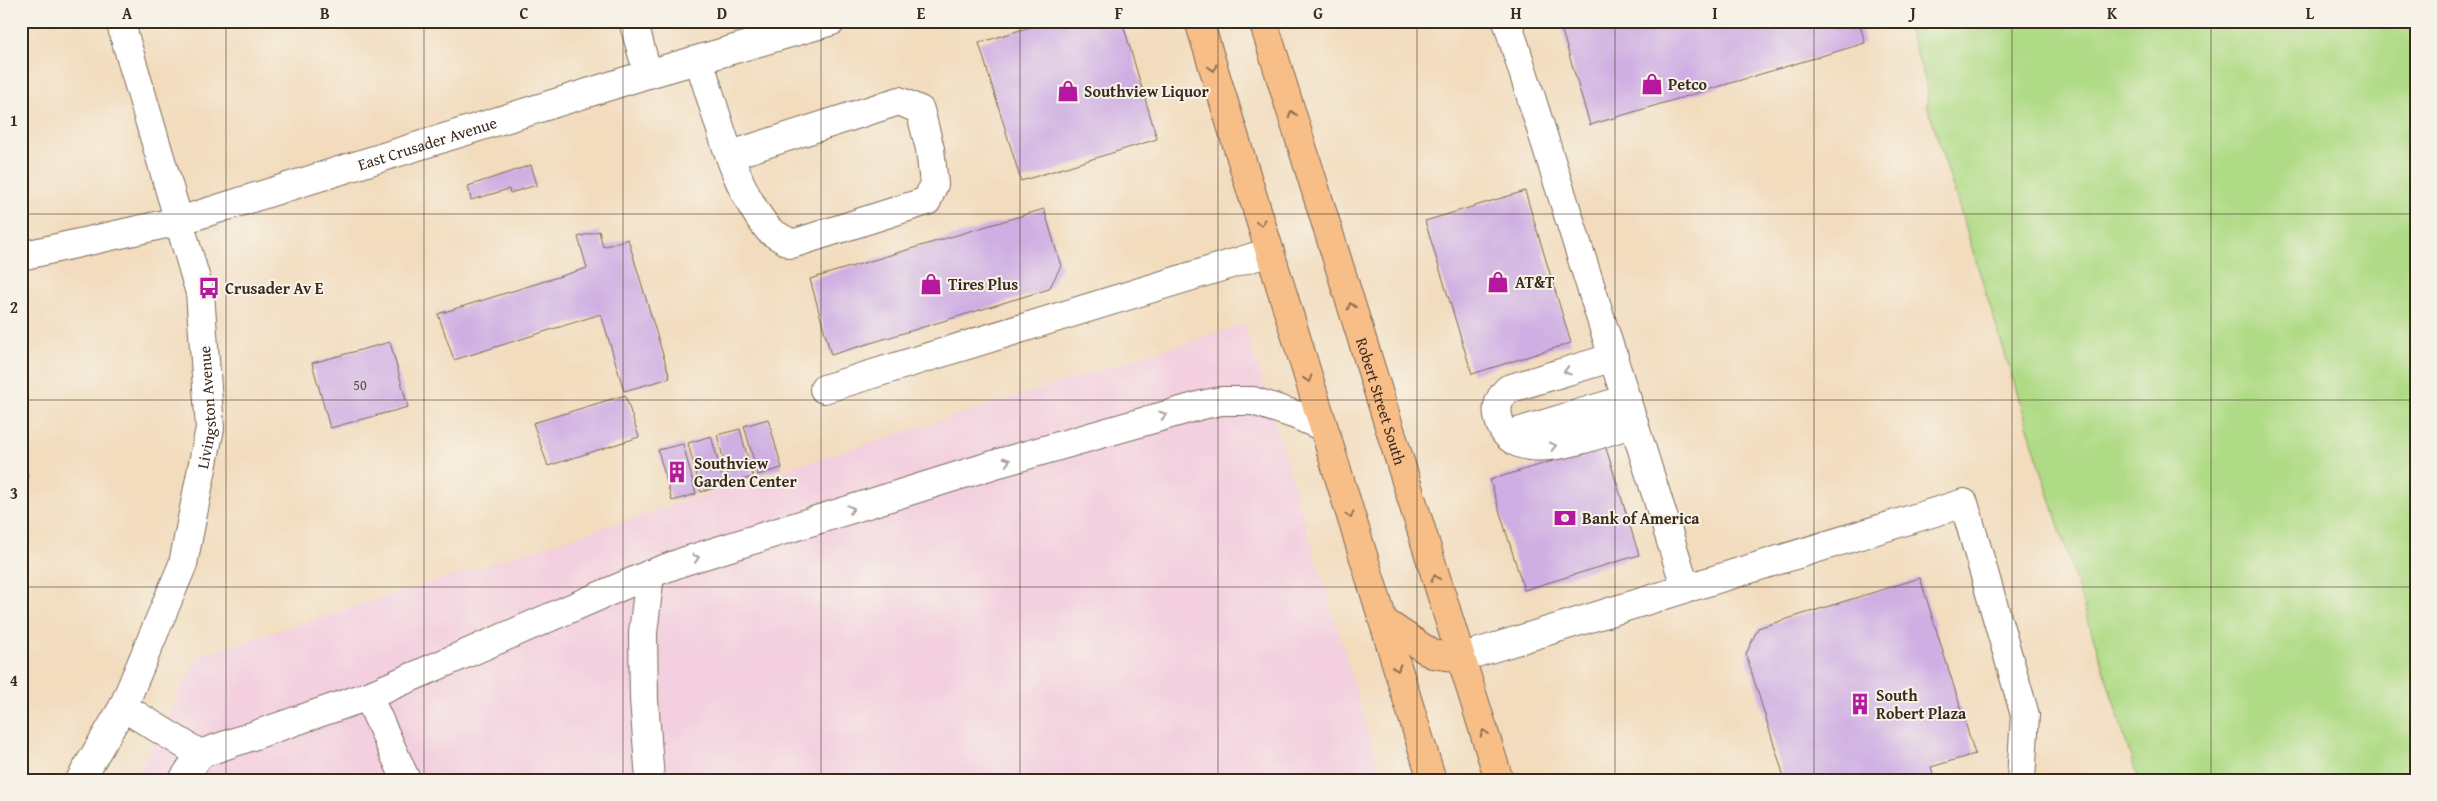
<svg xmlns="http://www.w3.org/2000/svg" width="2437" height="801" font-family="'Gentium Book Plus',serif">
	<rect width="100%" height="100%" fill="#f7f3e8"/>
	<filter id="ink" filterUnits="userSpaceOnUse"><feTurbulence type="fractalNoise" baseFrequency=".02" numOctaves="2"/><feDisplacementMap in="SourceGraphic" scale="10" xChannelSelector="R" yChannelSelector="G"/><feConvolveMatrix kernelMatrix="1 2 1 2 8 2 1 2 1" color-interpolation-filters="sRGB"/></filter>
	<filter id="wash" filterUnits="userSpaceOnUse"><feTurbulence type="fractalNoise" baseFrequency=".0096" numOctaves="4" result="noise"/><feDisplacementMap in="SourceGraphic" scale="20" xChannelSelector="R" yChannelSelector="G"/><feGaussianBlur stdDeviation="1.12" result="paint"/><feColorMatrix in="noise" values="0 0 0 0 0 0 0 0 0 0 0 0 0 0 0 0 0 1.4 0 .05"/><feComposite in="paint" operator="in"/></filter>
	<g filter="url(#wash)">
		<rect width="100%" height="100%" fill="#f2dcbd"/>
		<path fill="#f3cfdf" d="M1245 324 1383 780H131L149 752 198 656Z"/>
		<path fill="#b0db86" stroke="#768252" d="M1906 21H2416V780H2138L1927 104 1928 89Z"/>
		<g id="blocks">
			<path fill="#cfafe3" d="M1049 21H1122L1157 139 1021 181 979 43Z
				M1559 21H1813L1814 26 1830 21H1859L1865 43 1590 125Z
				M531 165 537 185 510 193 509 189 471 200 468 186Z
				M1525 191 1571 343 1472 374 1425 221Z
				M1044 209 1061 266 1049 289 831 355 810 279Z
				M599 231 603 247 628 239 670 378 624 391 601 314 454 360 438 314 587 268 578 237Z
				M390 342 408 407 330 428 312 363Z
				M625 395 639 437 548 466 533 423Z
				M768 419 782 468 758 475 744 426Z
				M740 429 753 477 730 483 717 435Z
				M711 436 725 485 701 492 688 443Z
				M683 444 696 494 672 501 658 450Z
				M1605 445 1639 555 1524 590 1490 480Z
				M21 473H28L24 516H21Z
				M1920 578 1975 754 1931 767 1935 780H1785L1746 654 1758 628Z"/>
		</g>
	</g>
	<g filter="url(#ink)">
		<use href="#blocks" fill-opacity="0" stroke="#7b6856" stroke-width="1"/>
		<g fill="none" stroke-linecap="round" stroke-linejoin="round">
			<g stroke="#7b6856" stroke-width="30">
				<g id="minor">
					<path d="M633 21 648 74"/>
					<path d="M1507 21 1686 589"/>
					<path d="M699 61C717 112 733 189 769 230 775 235 785 240 792 244L927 201 934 184 930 149 920 110 899 101 731 155"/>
					<path id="s1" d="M21 256 179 221 648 74 832 21"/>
					<path d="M1614 357 1508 389C1499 398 1495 407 1499 420 1513 473 1601 432 1634 423"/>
					<path d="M824 389 1270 252"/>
					<path d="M1508 435 1627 399"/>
					<path d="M1460 658 1964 503 2025 715 2021 780"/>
					<path d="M368 696 406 780"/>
					<path d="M123 707 200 754 368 696 650 574 685 561 999 463 1202 405 1221 401H1253L1296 415 1323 427"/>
					<path id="s2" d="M80 780 123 707 183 564 210 428 200 293 120 21"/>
					<path d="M183 780 200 754"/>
					<path d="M650 780 644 699 643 633 650 574"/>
				</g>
			</g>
			<g stroke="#7b6856" stroke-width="30">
				<g id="major">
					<path d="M1199 21 1432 780"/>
					<path id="s3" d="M1263 21 1499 780"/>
					<path d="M1383 621 1432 654 1460 658"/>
				</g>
			</g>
			<use href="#minor" stroke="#fff" stroke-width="28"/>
			<use href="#major" stroke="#f7be88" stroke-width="28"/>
		</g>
		<defs><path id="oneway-chevron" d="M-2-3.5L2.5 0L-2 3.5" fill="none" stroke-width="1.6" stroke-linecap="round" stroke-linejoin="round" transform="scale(1.25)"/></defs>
		<g stroke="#906d4e">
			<use href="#oneway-chevron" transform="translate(1213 68) rotate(73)"/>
			<use href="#oneway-chevron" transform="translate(1292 114) rotate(-107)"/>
			<use href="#oneway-chevron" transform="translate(1261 223) rotate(73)"/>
			<use href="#oneway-chevron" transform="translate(1351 306) rotate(-107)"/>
			<use href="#oneway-chevron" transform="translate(1308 379) rotate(73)"/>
			<use href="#oneway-chevron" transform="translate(1350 515) rotate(73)"/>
			<use href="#oneway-chevron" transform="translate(1435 578) rotate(-107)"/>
			<use href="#oneway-chevron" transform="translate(1397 668) rotate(73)"/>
			<use href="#oneway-chevron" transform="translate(1484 733) rotate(-108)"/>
		</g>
		<g stroke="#a79f9a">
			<use href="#oneway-chevron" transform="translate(1567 371) rotate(164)"/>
			<use href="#oneway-chevron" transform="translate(1163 415) rotate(-16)"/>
			<use href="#oneway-chevron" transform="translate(1553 446) rotate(-13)"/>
			<use href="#oneway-chevron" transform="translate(1007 461) rotate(-16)"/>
			<use href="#oneway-chevron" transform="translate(851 509) rotate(-17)"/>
			<use href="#oneway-chevron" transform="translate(696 558) rotate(-18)"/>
		</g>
	</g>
	<path fill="none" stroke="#3b2a1e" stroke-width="1" stroke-opacity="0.55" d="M226 21V780M424 21V780M623 21V780M821 21V780M1020 21V780M1218 21V780M1417 21V780M1615 21V780M1814 21V780M2012 21V780M2211 21V780M21 214H2416M21 400H2416M21 587H2416"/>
	<defs>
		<g id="shop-bare" transform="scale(1.725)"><path d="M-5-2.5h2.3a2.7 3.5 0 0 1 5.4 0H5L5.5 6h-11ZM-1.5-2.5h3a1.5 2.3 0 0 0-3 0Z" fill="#b5179e" stroke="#f7f3e8" stroke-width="2.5" paint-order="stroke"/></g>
		<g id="bus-bare" transform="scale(1.725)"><path d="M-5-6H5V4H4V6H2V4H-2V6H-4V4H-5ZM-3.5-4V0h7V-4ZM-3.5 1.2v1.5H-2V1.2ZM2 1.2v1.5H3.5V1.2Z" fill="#b5179e" stroke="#f7f3e8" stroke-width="2.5" paint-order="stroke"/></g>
		<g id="building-bare" transform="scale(1.725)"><path d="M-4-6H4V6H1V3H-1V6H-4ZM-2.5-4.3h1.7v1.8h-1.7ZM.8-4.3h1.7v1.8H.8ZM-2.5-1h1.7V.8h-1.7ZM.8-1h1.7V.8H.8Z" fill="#b5179e" stroke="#f7f3e8" stroke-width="2.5" paint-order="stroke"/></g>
		<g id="bank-bare" transform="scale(1.725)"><path d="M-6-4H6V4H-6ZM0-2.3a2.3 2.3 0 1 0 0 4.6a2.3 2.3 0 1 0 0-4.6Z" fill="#b5179e" stroke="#f7f3e8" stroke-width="2.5" paint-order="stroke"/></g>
	</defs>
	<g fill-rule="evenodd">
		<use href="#shop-bare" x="1652" y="84"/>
		<use href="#shop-bare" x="1068" y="91"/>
		<use href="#shop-bare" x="1498" y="282"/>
		<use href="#shop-bare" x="931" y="284"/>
		<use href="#bus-bare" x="209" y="288"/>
		<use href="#building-bare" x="677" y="472"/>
		<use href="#bank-bare" x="1565" y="518"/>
		<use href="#building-bare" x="1860" y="704"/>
	</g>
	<g text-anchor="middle" stroke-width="4" stroke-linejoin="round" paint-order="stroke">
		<g font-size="14" fill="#604b4f">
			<text x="360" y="390">50</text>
		</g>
		<g font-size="16" font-weight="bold" fill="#3b2a1e" stroke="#f7f3e8" text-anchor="start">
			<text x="1668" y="90">Petco</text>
			<text x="1084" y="97">Southview Liquor</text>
			<text x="1515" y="288">AT&amp;T</text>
			<text x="948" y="290">Tires Plus</text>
			<text x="225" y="294">Crusader Av E</text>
			<text x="694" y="469">Southview<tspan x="694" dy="18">Garden Center</tspan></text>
			<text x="1582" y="524">Bank of America</text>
			<text x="1876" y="701">South<tspan x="1876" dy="18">Robert Plaza</tspan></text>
		</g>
		<g font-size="16" fill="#3b2a1e" stroke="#f7f3e8">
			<text dy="6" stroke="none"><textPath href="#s1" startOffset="422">East Crusader Avenue</textPath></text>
			<text dy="6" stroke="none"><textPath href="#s3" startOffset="398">Robert Street South</textPath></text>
			<text dy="6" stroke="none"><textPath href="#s2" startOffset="399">Livingston Avenue</textPath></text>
		</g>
	</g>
	<rect width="2437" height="801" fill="none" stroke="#f7f3e8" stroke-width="55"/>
	<rect x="28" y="28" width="2382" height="746" fill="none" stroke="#3b2a1e" stroke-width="2"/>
	<g font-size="16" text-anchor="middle" font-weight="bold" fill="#3b2a1e">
		<text x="127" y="19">A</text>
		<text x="325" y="19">B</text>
		<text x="524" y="19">C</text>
		<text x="722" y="19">D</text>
		<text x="921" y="19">E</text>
		<text x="1119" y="19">F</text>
		<text x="1318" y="19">G</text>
		<text x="1516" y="19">H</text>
		<text x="1715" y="19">I</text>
		<text x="1913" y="19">J</text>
		<text x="2112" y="19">K</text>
		<text x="2310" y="19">L</text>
		<text x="14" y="126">1</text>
		<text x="14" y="313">2</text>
		<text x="14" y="499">3</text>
		<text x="14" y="686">4</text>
	</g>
</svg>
